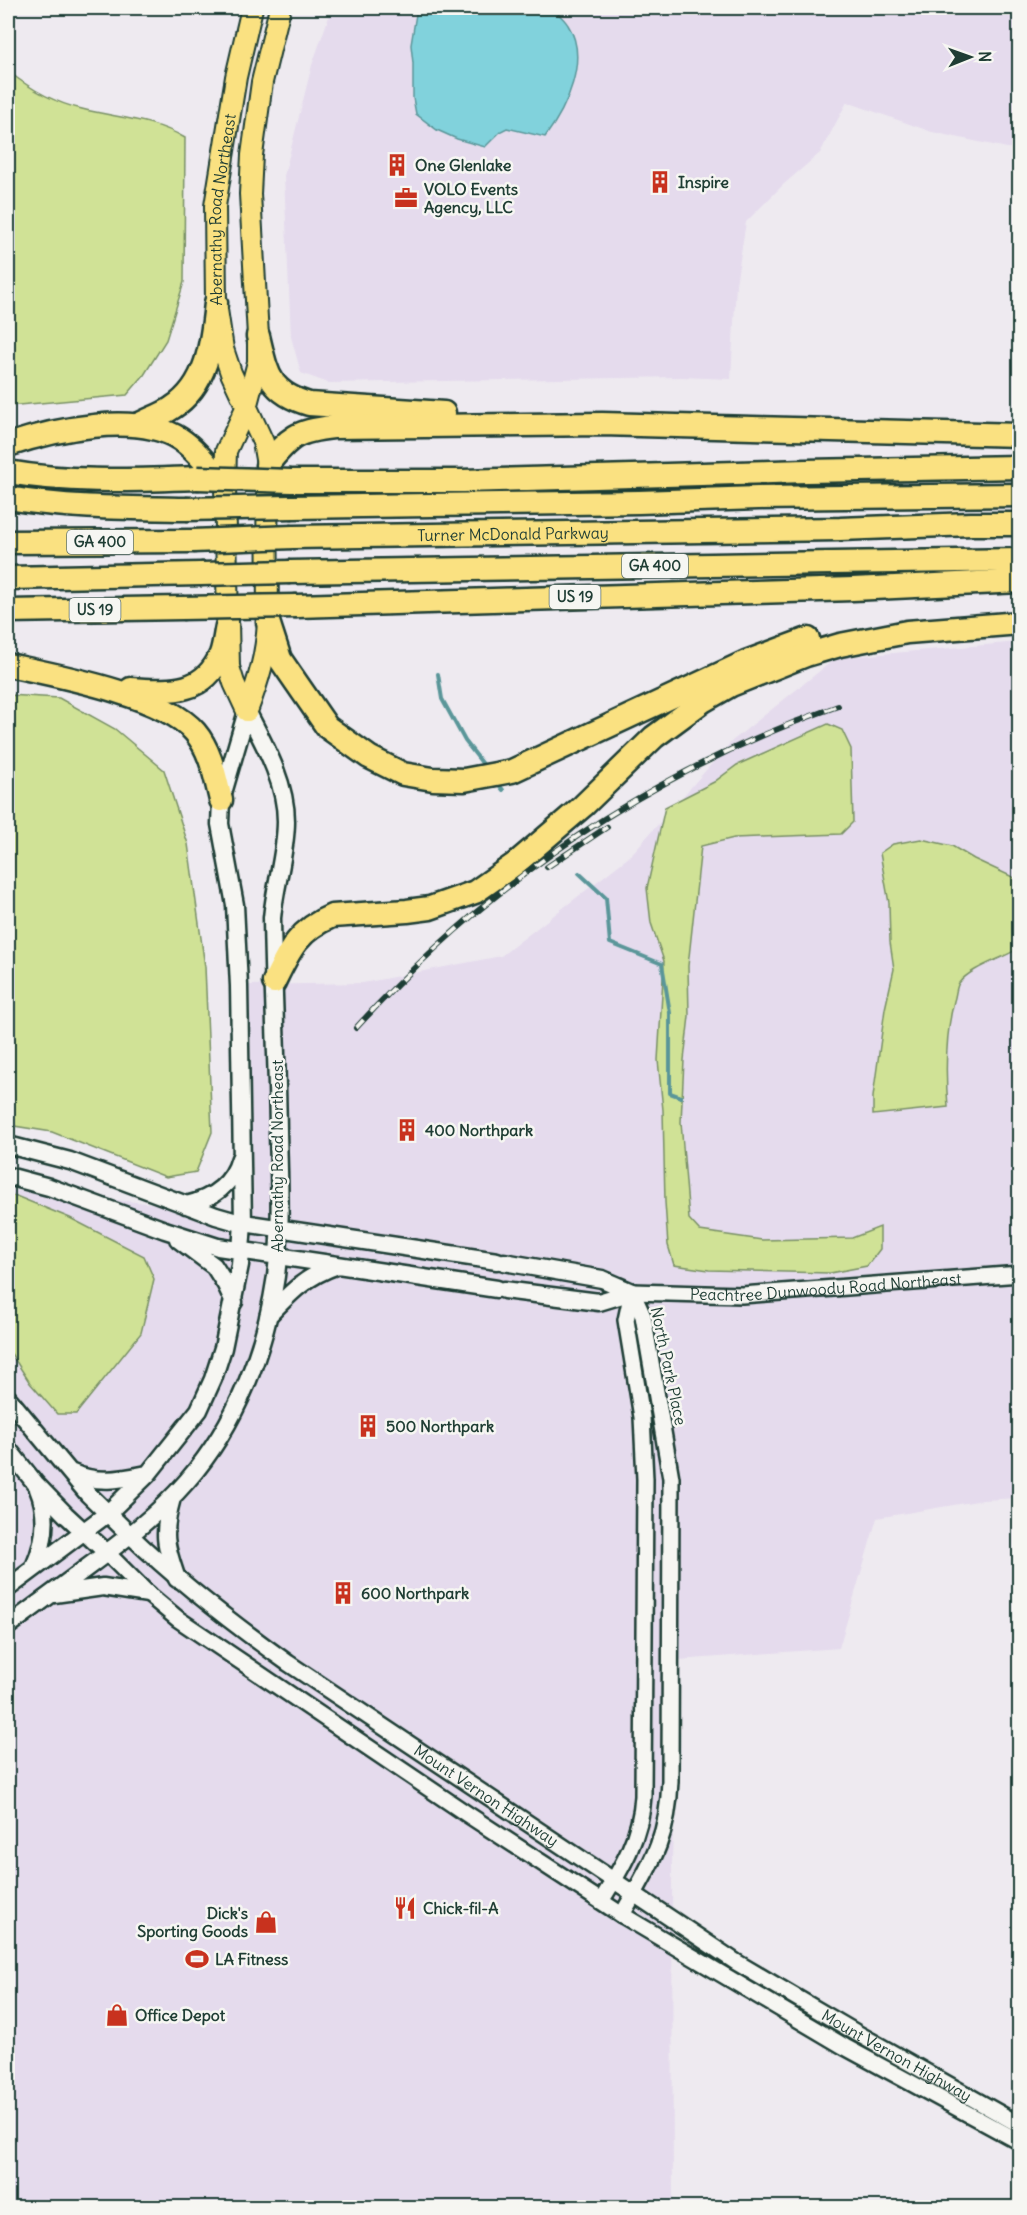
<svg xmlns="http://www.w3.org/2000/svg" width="1027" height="2215" font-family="Delius,sans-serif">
	<rect width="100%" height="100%" fill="#eeeaf0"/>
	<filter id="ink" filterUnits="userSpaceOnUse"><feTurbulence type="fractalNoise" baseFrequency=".0167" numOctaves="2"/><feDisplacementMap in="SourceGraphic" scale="12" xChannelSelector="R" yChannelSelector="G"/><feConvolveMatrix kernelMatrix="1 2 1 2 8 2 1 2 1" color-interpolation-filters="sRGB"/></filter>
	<g filter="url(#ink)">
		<path fill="#e5dbed" d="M332 8H1019V149L1007 148 932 132 847 102 820 153 784 184 746 222 736 284 731 379 681 377 328 383 301 373 291 337 284 176 312 65Z
			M1019 642V1498L983 1500 877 1518 839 1648 679 1660 672 1859 673 2207H8V1190L254 1213 249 985 363 983 501 956 629 857 732 741 836 658Z"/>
		<path fill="#d0e296" stroke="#789065" stroke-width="1.5" d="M8 71C29 88 55 103 82 109 117 118 154 119 185 138L184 282 166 340 144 375 127 395 8 406Z
			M8 695 59 698 115 729 164 770 188 844 205 967 212 1132 196 1172 166 1177 52 1132 8 1125Z
			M828 724 842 730 851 749 853 822 841 834 734 838 701 846 688 966 689 1016 684 1060 681 1122 689 1219 700 1231 762 1240 852 1238 880 1227V1249L867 1266 830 1273 709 1270 674 1265 668 1245 665 1202 663 1110 658 1060 664 961 651 923 647 888 665 807 714 782 737 765Z
			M921 839 952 846 974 859 1019 880V948C1003 959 971 967 959 983 956 987 956 996 954 1001 945 1036 945 1071 948 1107L873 1115V1097L885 1009 894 969 890 942 889 903 880 853 893 844Z
			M8 1195 16 1196 70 1218 144 1256 154 1279 141 1333 76 1414H57L30 1383 8 1349Z"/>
		<path fill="#81d2dc" stroke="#5a9699" stroke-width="1.5" d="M417 8H552C557 13 564 18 568 25 590 59 566 109 545 137L507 128 501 131 485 147 457 139 437 130 416 114 413 98V63L411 45Z"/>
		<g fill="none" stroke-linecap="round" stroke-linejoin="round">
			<path stroke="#5a9699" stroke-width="4" d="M438 674 442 699 465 741 486 768
				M496 781 503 790
				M579 873 606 898 610 943 662 964 670 1013V1093L681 1097"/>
			<g stroke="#1f3d34" stroke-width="20">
				<g id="tertiary">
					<path id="s1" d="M632 1292 742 1295 1020 1274"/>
					<path id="s2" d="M130 1535C179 1582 233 1624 288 1663L736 1962 855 2032 1020 2125"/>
					<path d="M107 1553 148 1594 178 1619 467 1814 622 1915 845 2047 1020 2142"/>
					<path d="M601 1901C622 1868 641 1836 643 1796L645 1479 642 1417 626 1320 632 1292"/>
					<path d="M622 1915C650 1865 668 1841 670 1781L671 1478 643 1316 632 1292"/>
				</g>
			</g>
			<g stroke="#1f3d34" stroke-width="21">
				<path id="secondary" d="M8 1145 70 1161 216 1216 237 1222 497 1261
					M8 1176 49 1187 165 1230 218 1247 497 1289
					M186 1205C212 1199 233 1184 240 1158
					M178 1239 214 1266 226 1285 234 1302
					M504 1262 602 1279 632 1292
					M504 1290 599 1302 632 1292
					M268 1316C291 1292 306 1276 338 1265
					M8 1398 88 1494 130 1535
					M8 1449 35 1483 66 1515 107 1553
					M70 1472C97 1484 119 1480 147 1474
					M172 1498C162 1534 165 1545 177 1579
					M34 1567C45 1542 49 1515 38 1489
					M8 1588 107 1514 148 1474 199 1410 213 1379 223 1348 240 1265 243 1223 239 986 235 905 220 824 221 800 247 711
					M54 1594 103 1587 148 1594
					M8 1626C31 1609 54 1592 77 1575 116 1546 155 1518 187 1481 237 1424 265 1350 276 1276 282 1228 279 1179 278 1131 277 1060 273 989 272 918 275 885 286 853 286 821 286 782 264 744 247 711"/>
			</g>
			<g stroke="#1f3d34" stroke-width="24">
				<g id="primary">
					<path id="s3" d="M247 711C259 679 266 656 268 622L267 465 263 442 231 373 223 349 216 303 215 206 236 77 252 8"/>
					<path d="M247 711 234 683 229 667 225 485 226 451 246 408 258 362V336L250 194 252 155 262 82 280 8"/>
				</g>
			</g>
			<g stroke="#1f3d34" stroke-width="27">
				<g id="motorway">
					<path d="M258 336C267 373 268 392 309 404L444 413"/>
					<path d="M138 425C149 419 162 415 172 408 208 385 212 342 216 303"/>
					<path d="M8 445C53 430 136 411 180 439 197 450 211 470 225 485"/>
					<path d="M267 465C290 436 297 431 333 427L602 424 1020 435"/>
					<path d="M8 472C70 483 134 480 197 478"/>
					<path d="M291 481H462L806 471 1020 467"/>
					<path d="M8 498C66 508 126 508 186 509"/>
					<path d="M293 507 639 502 758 498 1020 495"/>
					<path id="s4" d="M293 537 840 529 971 524H1020"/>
					<path d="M8 542 193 541"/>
					<path d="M290 572 1020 560"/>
					<path d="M8 578 201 574"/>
					<path d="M297 606 853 589 1020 581"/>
					<path d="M8 611 182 608"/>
					<path d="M268 622 280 659 327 727 369 757 403 774 433 779 464 780 512 771 746 662 808 639"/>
					<path d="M8 665C55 675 164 695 195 732 211 751 215 776 221 800"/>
					<path d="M131 689C167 691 204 696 221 654 224 646 225 635 227 626"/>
					<path d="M274 982C289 951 298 930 332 916L407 911 430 908 475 892 515 864 583 806 654 737 703 701 731 685 806 655 840 645 907 632 1020 623"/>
				</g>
			</g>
			<use href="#tertiary" stroke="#f6f6f2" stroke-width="15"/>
			<use href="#secondary" stroke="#f6f6f2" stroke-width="16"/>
			<use href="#primary" stroke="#fae181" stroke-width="20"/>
			<use href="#motorway" stroke="#fae181" stroke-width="22"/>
			<g stroke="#1f3d34" stroke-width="6">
				<path id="rail" d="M547 867 607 827
					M356 1028C490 881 650 772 838 706"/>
			</g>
			<use href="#rail" stroke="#f6f6f2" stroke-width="4" stroke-dasharray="11" stroke-linecap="butt"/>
			<g stroke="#1f3d34" stroke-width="27" stroke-linecap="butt">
				<path id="motorway-bridge" d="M197 478 291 481
					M186 509 293 507
					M193 541 293 537
					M201 574 290 572
					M182 608 297 606"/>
			</g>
			<use href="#motorway-bridge" stroke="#fae181" stroke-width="22"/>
		</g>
	</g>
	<defs>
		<g id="building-bare" transform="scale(1.8)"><path d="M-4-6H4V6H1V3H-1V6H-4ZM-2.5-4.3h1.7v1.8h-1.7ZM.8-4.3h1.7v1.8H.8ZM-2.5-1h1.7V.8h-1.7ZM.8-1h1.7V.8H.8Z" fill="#c8321e" stroke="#f6f6f2" stroke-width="2.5" paint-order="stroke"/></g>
		<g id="office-bare" transform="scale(1.8)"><path d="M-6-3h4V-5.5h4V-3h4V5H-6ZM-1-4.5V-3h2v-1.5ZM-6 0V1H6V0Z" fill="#c8321e" stroke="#f6f6f2" stroke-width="2.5" paint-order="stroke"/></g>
		<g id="restaurant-bare" transform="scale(1.8)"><path d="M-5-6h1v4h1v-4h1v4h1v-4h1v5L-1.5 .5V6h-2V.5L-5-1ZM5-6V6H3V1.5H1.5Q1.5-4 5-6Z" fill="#c8321e" stroke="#f6f6f2" stroke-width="2.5" paint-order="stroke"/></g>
		<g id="shop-bare" transform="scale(1.8)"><path d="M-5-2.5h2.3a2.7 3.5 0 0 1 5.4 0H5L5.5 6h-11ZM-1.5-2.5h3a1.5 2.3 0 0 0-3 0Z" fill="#c8321e" stroke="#f6f6f2" stroke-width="2.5" paint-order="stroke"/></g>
		<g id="stadium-bare" transform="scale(1.8)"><path d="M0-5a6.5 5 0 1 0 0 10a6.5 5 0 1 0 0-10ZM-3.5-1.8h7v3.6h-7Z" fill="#c8321e" stroke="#f6f6f2" stroke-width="2.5" paint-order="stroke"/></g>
	</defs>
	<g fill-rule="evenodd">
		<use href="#building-bare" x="397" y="165"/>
		<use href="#building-bare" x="660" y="182"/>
		<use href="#office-bare" x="406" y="198"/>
		<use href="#building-bare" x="407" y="1130"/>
		<use href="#building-bare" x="368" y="1426"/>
		<use href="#building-bare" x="343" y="1593"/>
		<use href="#restaurant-bare" x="405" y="1908"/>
		<use href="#shop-bare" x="266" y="1922"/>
		<use href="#stadium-bare" x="197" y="1959"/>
		<use href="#shop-bare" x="117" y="2015"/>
	</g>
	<g text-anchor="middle" stroke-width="5" stroke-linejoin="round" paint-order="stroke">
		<g fill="#f6f6f2" stroke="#60746d" stroke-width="1.5">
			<rect x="67" y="530" width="66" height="24" rx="4.5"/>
			<rect x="622" y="554" width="66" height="24" rx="4.5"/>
			<rect x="549.5" y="585" width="51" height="24" rx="4.5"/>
			<rect x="69.5" y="598" width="51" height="24" rx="4.5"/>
		</g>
		<g font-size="15" font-weight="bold" fill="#1f3d34">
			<text x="100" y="547">GA 400</text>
			<text x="655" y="571">GA 400</text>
			<text x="575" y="602">US 19</text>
			<text x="95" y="615">US 19</text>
		</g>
		<g font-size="16" font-weight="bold" fill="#1f3d34" stroke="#f6f6f2" text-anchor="start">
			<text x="415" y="171">One Glenlake</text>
			<text x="678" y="188">Inspire</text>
			<text x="424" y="195">VOLO Events<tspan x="424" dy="18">Agency, LLC</tspan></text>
			<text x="425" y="1136">400 Northpark</text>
			<text x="386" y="1432">500 Northpark</text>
			<text x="361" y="1599">600 Northpark</text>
			<text x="423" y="1914">Chick-fil-A</text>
			<text x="248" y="1919" text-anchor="end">Dick's<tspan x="248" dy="18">Sporting Goods</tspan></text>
			<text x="215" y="1965">LA Fitness</text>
			<text x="135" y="2021">Office Depot</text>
		</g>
		<g font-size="16" fill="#1f3d34" stroke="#f6f6f2">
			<text dy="6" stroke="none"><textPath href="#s3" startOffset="514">Abernathy Road Northeast</textPath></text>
			<text dy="6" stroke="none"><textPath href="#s4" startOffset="220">Turner McDonald Parkway</textPath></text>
			<text transform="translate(277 1156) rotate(-90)" y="6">Abernathy Road Northeast</text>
			<text dy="6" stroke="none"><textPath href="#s1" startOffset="194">Peachtree Dunwoody Road Northeast</textPath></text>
			<text transform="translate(669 1366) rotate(78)" y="6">North Park Place</text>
			<text dy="6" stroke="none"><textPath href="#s2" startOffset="442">Mount Vernon Highway</textPath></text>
			<text dy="6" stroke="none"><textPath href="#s2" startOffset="928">Mount Vernon Highway</textPath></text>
		</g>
	</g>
	<rect width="1027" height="2215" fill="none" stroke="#f6f6f2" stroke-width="30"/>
	<rect x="15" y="15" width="997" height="2185" fill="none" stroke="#1f3d34" stroke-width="2" filter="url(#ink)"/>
	<g transform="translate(970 57) rotate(89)" stroke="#f6f6f2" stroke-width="4.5" paint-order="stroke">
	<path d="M0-4.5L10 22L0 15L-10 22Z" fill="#1f3d34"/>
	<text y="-9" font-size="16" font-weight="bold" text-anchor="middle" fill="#1f3d34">N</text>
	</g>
</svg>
